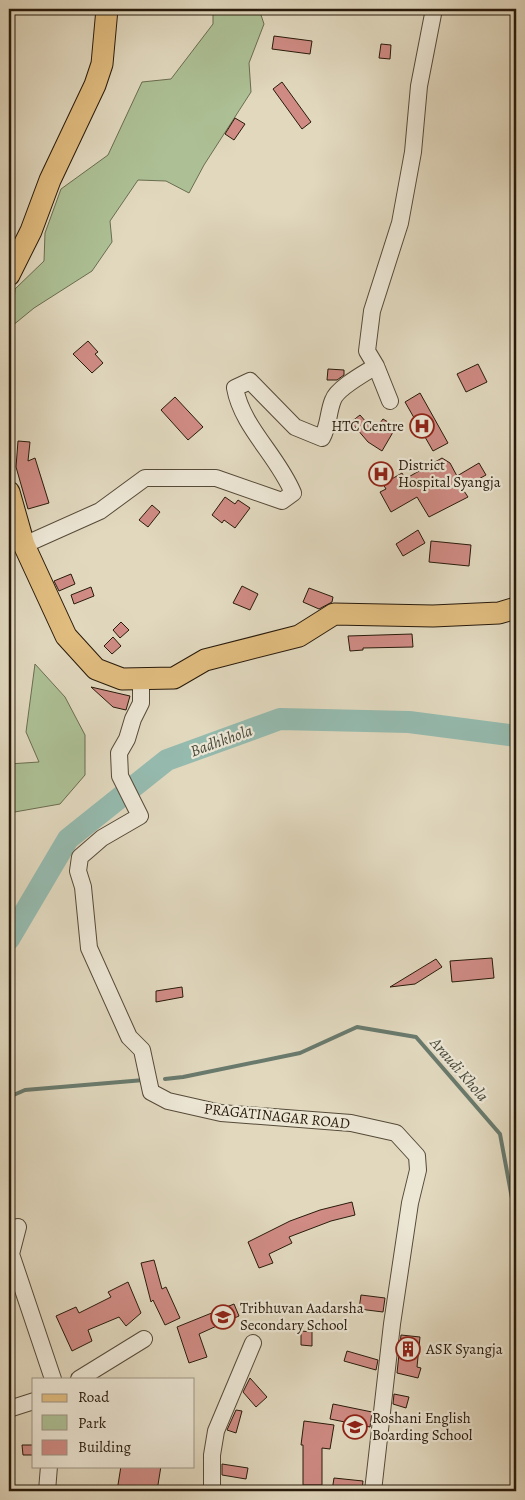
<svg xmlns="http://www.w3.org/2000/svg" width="525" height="1500" font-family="Alegreya,serif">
	<rect width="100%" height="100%" fill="#e1d8be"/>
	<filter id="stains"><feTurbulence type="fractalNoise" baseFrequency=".004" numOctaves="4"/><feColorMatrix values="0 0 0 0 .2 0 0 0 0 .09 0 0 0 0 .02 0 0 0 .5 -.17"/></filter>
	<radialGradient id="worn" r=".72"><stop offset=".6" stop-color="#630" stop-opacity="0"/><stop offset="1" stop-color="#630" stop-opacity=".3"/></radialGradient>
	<path fill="#adc095" stroke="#6a6d50" d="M213 9H259L264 24 249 63 251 92 204 165 189 193 166 181 138 180 110 221 112 242 92 271 34 308 12 326 15 289 44 261 45 233 61 189 108 155 142 82 171 79 213 24Z
		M35 664 65 697 85 735V775L60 804 9 813V764L39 762 26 732Z"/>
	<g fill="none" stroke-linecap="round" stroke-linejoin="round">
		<path stroke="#697a6d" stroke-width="4" d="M165 1079 183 1077 300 1053 357 1027 416 1037 500 1134 516 1220
			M9 1097 25 1090 144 1080"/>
		<path stroke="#95baae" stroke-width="22" d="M9 939 68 839 167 760 280 719 409 722 516 736"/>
	</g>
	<path fill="#cf8b84" stroke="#281a0b" d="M274 36 312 41 310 54 272 49Z
		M381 44 391 45 390 59 379 58Z
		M282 82 311 122 302 129 273 89Z
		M235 118 245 124 234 140 225 134Z
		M88 341 98 352 95 354 103 363 92 373 73 354Z
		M478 364 487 382 466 392 457 374Z
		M328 369 344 370V375L337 380H327Z
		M420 393 448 443 433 451 405 402Z
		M175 397 203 427 188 440 161 410Z
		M360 415 374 431 383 419 396 427 382 451 368 442 351 422Z
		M18 441 30 442 28 461 35 458 49 503 28 509 16 467Z
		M442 458 450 463 457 476 479 463 486 475 462 488 468 497 429 517 417 497 391 512 380 492 386 489 383 484 402 473 405 479Z
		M225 497 235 504 238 500 250 508 235 528 224 520 222 523 212 515Z
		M152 505 160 512 148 527 139 520Z
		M418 530 425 543 403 556 396 544Z
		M431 541 471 545 469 566 429 562Z
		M71 574 75 584 59 591 54 581Z
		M242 586 258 594 250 610 233 603Z
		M91 587 94 596 74 604 71 595Z
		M309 588 333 597 332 602 319 609 303 602Z
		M121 622 129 630 120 638 113 630Z
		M412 634 413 647 363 648V650L350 651 348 636Z
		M113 637 121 646 112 654 104 646Z
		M91 687 130 696 126 710 113 707Z
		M492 958 494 978 452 982 450 961Z
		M436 959 442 967 415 984 390 987Z
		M182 987 183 997 156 1002V991Z
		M352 1202 355 1215 331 1221 289 1237 292 1243 269 1254 273 1263 259 1268 248 1242 290 1221 320 1210Z
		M154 1260 162 1289 166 1287 180 1318 165 1325 153 1300 151 1302 141 1263Z
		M128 1282 141 1313 126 1326 119 1317 88 1330 92 1341 72 1351 56 1316 76 1307 79 1313 111 1297 108 1292Z
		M361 1295 385 1298 383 1312 359 1309Z
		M234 1304 239 1316 199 1334 207 1357 189 1363 177 1327Z
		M301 1331 312 1332V1346L301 1345Z
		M401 1335 420 1337 417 1367 421 1368 418 1378 397 1373Z
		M347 1351 378 1360 376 1370 344 1361Z
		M250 1378 267 1397 256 1407 243 1392Z
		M394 1394 409 1397 406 1408 393 1404Z
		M333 1404 372 1412 370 1427 330 1419Z
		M236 1410 242 1411 236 1433 227 1430Z
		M304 1421 334 1425 330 1449 322 1448V1485H303V1445H301Z
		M22 1445H34V1455H23Z
		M222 1464 248 1468 246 1479 222 1475Z
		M121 1466H161L157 1491H117Z
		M334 1478 363 1481 362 1491H332Z"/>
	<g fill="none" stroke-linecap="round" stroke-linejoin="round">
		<g stroke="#564a38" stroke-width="18">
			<path id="minor" d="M390 401 376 366 367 351 372 311 400 223 413 152 419 86 434 9
				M24 545 100 511 145 478H216L282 501 293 493C278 456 242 427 235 388L250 381 295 427 322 438C329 425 328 412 333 400 337 388 365 373 376 366
				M141 679V703L133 719 127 739 119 753 120 776 140 816 102 838 87 851 80 857 78 871 83 887 89 948 129 1037 142 1050 151 1092 168 1101 221 1113 351 1123 396 1133 417 1156 418 1170 410 1203 392 1324 373 1491
				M18 1227 11 1254 53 1379
				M79 1379 144 1339
				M9 1409 34 1401
				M47 1491 49 1466
				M212 1491V1455L216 1431 253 1343"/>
		</g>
		<g stroke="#281a0b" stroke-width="23">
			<path id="major" d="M9 275 31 231 50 180 95 85 102 64 107 9
				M9 492 24 545 66 636 96 669 122 679 174 678 205 660 299 636 334 614 433 616 499 613 516 608"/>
		</g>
		<use href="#minor" stroke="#ece6d5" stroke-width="16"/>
		<use href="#major" stroke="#e0bc7f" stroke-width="21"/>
	</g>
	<defs>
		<g id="hospital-ring" transform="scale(1.25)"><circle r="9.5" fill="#ece6d5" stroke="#8f2418" stroke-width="1.5"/><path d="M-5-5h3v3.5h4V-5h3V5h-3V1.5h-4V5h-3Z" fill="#8f2418"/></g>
		<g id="school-ring" transform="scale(1.25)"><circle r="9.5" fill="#ece6d5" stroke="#8f2418" stroke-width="1.5"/><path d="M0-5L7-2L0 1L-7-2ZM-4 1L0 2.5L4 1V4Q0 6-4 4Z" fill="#8f2418"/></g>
		<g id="building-ring" transform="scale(1.25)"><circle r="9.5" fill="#ece6d5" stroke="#8f2418" stroke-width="1.5"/><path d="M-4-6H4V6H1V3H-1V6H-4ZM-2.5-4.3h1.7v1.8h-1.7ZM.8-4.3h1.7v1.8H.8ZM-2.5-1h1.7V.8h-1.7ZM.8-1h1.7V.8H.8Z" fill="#8f2418"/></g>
	</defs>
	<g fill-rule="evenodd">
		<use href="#hospital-ring" x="422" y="426"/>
		<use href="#hospital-ring" x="381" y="474"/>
		<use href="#school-ring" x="223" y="1317"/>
		<use href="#building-ring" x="408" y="1349"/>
		<use href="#school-ring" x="355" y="1427"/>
	</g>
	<g text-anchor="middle" stroke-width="4.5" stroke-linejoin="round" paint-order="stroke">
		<g font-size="15" fill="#281a0b" stroke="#ece6d5" text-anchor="start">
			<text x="404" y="431" text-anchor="end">HTC Centre</text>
			<text x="398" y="470">District<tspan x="398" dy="17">Hospital Syangja</tspan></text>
			<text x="240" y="1313">Tribhuvan Aadarsha<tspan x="240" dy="17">Secondary School</tspan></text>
			<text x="426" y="1354">ASK Syangja</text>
			<text x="372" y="1423">Roshani English<tspan x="372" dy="17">Boarding School</tspan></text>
		</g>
		<g font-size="15" fill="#281a0b" stroke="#ece6d5">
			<text transform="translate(277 1116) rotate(6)" y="5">PRAGATINAGAR ROAD</text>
		</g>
		<g font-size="16" font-style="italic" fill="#494a3c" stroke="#ece6d5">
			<text transform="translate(221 740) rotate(-20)" y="6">Badhkhola</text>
			<text transform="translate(460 1069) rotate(49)" y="6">Araudi Khola</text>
		</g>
	</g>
	<rect width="525" height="1500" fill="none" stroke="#e1d8be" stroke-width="30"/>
	<rect x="10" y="10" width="505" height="1480" fill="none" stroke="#281a0b" stroke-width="2.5"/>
	<rect x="15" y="15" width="495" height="1470" fill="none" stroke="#281a0b"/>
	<rect x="32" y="1378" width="162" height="90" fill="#ece6d5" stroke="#9e9484"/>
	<rect x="42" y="1394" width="25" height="8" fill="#e0bc7f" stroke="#9e9484"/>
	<text x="78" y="1402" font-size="15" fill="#281a0b">Road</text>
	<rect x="42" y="1415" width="25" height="15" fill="#adc095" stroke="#9e9484"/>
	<text x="78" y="1428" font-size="15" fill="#281a0b">Park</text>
	<rect x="42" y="1440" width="25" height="15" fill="#cf8b84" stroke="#9e9484"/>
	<text x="78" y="1452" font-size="15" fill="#281a0b">Building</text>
	<rect width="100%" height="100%" filter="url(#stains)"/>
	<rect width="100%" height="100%" fill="url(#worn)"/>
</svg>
